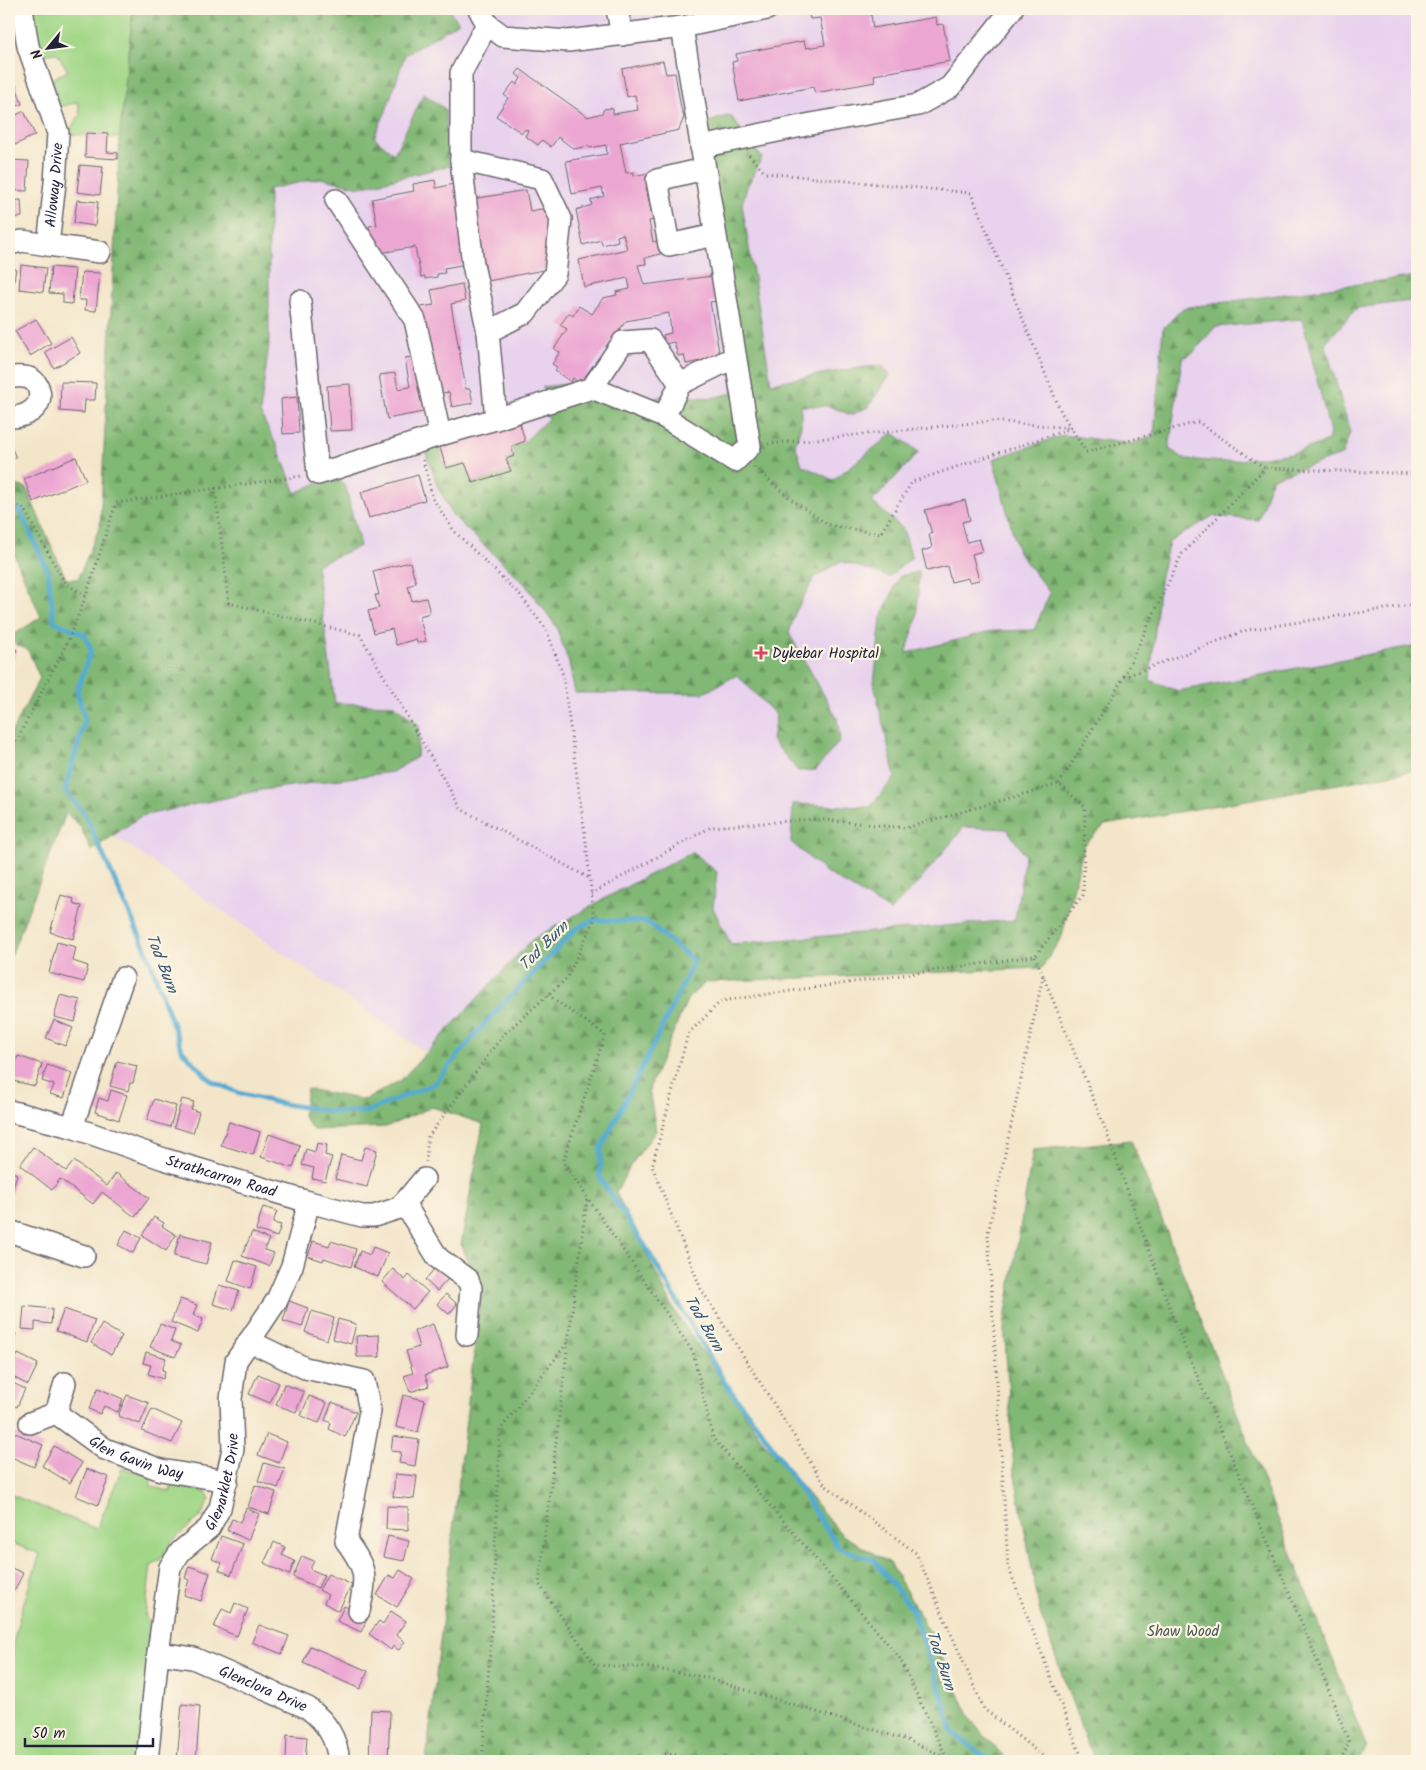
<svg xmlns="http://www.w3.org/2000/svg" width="1426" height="1770" font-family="Kalam,sans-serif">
	<defs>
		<pattern id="forest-firs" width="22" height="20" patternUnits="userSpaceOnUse" patternTransform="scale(1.25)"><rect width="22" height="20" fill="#81b874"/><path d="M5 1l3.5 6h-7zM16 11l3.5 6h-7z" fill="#699560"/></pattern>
	</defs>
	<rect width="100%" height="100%" fill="#fcf5e5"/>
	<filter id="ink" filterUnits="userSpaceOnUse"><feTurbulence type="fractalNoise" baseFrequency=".02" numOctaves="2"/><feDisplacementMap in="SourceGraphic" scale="10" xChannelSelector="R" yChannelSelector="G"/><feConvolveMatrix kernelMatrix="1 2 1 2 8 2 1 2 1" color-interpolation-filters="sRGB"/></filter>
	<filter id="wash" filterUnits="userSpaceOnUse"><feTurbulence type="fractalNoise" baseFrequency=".0096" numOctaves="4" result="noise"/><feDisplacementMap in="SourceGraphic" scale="20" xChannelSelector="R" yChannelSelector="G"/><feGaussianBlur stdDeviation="1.12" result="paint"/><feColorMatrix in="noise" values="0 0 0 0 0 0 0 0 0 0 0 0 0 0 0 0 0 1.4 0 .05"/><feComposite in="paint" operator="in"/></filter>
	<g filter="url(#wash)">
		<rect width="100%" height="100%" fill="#f3e5c9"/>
		<path fill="#e8d2ee" d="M158 9H1417V745L1061 795 1034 941 697 970 592 1168 96 823Z"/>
		<path fill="#a2d788" stroke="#627c62" d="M33 9H133L120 138 66 134 80 115 78 102 59 107 52 85 53 78 68 71 57 53 39 55 32 32Z
			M122 1468 150 1476 151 1486 170 1492 172 1484 206 1492 210 1499 200 1517 172 1541 161 1559 151 1565 145 1616 154 1630 141 1761H9C9 1733 7 1705 9 1677 11 1635 27 1593 40 1554L9 1542V1494L97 1529Z"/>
		<path fill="url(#forest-firs)" stroke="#526d58" fill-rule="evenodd" d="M133 9H448L459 22 405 55 386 111 374 137 394 154 424 94 445 109 449 166 360 187 320 178 269 189V345L260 413 277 446 296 493 336 474 346 488 360 546 316 565 335 703 394 705 419 725 417 757 392 772 262 790 141 816 91 851 80 826 66 813 9 961V737L40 678 28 650 9 641V638L41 617 9 543V483L26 488 66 579H78L100 526 120 134Z
			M730 115 762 158 747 187 742 204 771 383 834 372 881 365 890 375 868 407 851 415 829 406H801V426L795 444 802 465 833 480 893 433 919 452 872 502 903 529 912 557 889 577 841 561 814 578 795 613 789 633 837 718 840 740 816 770 798 771 772 740 776 715 737 675 704 693H575L569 663 556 626 525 584 453 516 438 487 424 448 439 444 446 468 465 463 473 483 511 471 506 459 514 456 511 447 525 441 548 419 543 387 585 382 645 401 665 395 711 398 733 393 706 123Z
			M1417 276V300L1357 308 1325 343 1350 432 1342 455 1272 478 1258 520 1213 516 1169 542 1160 580 1150 680 1178 691 1417 645V770L1105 825 1084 845 1062 936 1042 968 706 982 688 998 649 1089 656 1131 630 1166 616 1193 676 1313 764 1442 842 1535 890 1563 933 1638 972 1722 1008 1761H426L481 1292 461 1244 483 1124 432 1107 386 1127 313 1130 303 1116 307 1089 365 1100 401 1080 533 939 611 895 692 852 717 872 713 908 731 944 1015 920 1025 855 1007 829 964 827 918 883 890 911 827 873 791 842 793 804 870 807 895 777 874 684 881 618 900 576 919 572 917 618 906 653 992 631 1034 630 1050 593 1018 552 993 459 1064 435 1132 444 1154 435 1163 328 1183 308ZM1302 319 1330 432 1328 441 1294 453 1222 462 1185 459 1169 449 1182 359 1194 352 1215 327Z
			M1131 1140 1366 1745 1358 1761H1097L1087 1744 1040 1613 1014 1471 1004 1325 1033 1150Z"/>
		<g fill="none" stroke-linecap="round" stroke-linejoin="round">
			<path stroke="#55abd1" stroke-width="5" d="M9 509 20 510 48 572 54 621 85 635 91 650 77 691 85 720 65 790 85 815 147 952 182 1050 211 1081 239 1093 278 1103 334 1112H365L434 1084 487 1021 577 928 594 920 647 922 694 961 650 1052 601 1148 600 1178 645 1246 725 1383 763 1433 839 1548 874 1560 911 1608 935 1673 953 1733 990 1761"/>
		</g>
		<g id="blocks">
			<path fill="#eca6d2" d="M808 9H870L873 28 936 17 937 25 943 24 950 61 874 75 875 82 815 93 813 87 739 101 732 62 737 61 736 54 804 41 806 48 825 45 820 18 810 19Z
				M663 61 666 74 675 73 681 108 684 117 679 130 620 143 626 173 634 172V176L647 173 651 185 646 187 653 220 649 221 653 242 661 240 663 253 645 258 646 264 638 265 644 285 712 276 717 301 710 302 720 357 686 364 684 355 678 356 674 342 665 344 663 335 671 333 669 313 626 321 580 383 573 378 571 382 555 371 557 367 552 364 560 352 554 349 567 329 560 325 569 313 573 316 579 306 592 314 603 298 617 295 616 292 630 289 628 278 584 287 579 260 627 249 623 234 617 236 618 241 602 245 601 240 583 245 576 210 592 205 591 200 604 196 602 188 572 194 566 161 607 154 606 145 590 148 589 146 574 149 558 137 551 147 542 140 538 145 525 136 528 131 525 129 522 133 496 116 508 98 504 95 514 82 517 85 521 78 516 74 520 69 588 117 602 113 604 109 610 108 613 109V114L638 110 635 95 627 97 622 69Z
				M12 74 22 104 9 109V75Z
				M24 111 35 135 15 145 9 132V119Z
				M86 133 108 134 107 152 118 153V159L85 157Z
				M9 160 29 161 27 191 9 190Z
				M80 165 103 167 100 195 77 192Z
				M435 180 436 188 454 184 473 199 526 190 530 211 552 207 553 268 488 281 484 261 444 268 445 273 437 274V277L425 279V276L421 277 415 247 374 254 369 226 377 225 372 199 414 191 413 184Z
				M21 200 22 217 9 218V201Z
				M77 200 98 202 95 226 74 223Z
				M21 265 46 268 43 292 19 289Z
				M51 267 75 269 72 304 63 303V294L49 293Z
				M9 268 16 269 11 297H9Z
				M82 272 100 273 96 311 85 310 86 300H79Z
				M462 284 465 301 451 304 466 389H470L473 403 452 407 449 392 436 394 421 307 434 305 431 290Z
				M36 319 51 343 30 356 15 331Z
				M71 337 80 353 54 368 45 352Z
				M418 356 428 411 387 419 379 375 395 373 398 389 410 387 405 358Z
				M61 382 96 383 95 400H85L84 413 60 411Z
				M350 384 352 430 330 431 327 386Z
				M297 397 299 433 283 434 281 399Z
				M519 420 525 441 511 447 514 456 506 459 511 471 473 483 465 463 446 468 439 444Z
				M9 442 16 458 9 461Z
				M76 457 86 480 33 502 24 479Z
				M418 475 425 500 369 518 361 492Z
				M965 500 970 520 962 522 967 542 979 539 983 551 972 554 979 580 969 582 968 578 951 582 947 566 927 571 922 551 932 548 929 534H932L925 510Z
				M410 562 416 583 408 586 412 601 426 598 430 613 419 616 426 641 417 643 416 639 396 645 392 629 374 633 368 611 379 608 375 595H379L373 571Z
				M9 646 17 650 9 667Z
				M61 895 74 899 73 903 82 906 73 939 50 932Z
				M57 942 76 947 73 961 88 966 84 982 49 973Z
				M60 995 80 1000 75 1022 54 1017Z
				M54 1020 73 1028 65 1046 46 1038Z
				M9 1046 14 1048 9 1065Z
				M18 1056 42 1064 35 1086 9 1080Z
				M117 1061 137 1066 133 1083H130L128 1091 110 1086Z
				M47 1065 72 1073 64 1098 50 1094 54 1085 42 1081Z
				M111 1090 127 1095 119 1120 95 1112 99 1098 108 1101Z
				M154 1099 176 1106 170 1127 147 1120Z
				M182 1099 194 1102 191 1109 199 1112 193 1133 174 1127Z
				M229 1122 260 1132 253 1155 221 1145Z
				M269 1134 300 1145 293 1168 261 1157Z
				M317 1143 327 1145 325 1155 332 1157 325 1181 312 1178 314 1168 302 1165 306 1149 315 1152Z
				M33 1147 66 1171 74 1161 107 1186 116 1173 149 1198 135 1217 102 1192 93 1204 60 1179 52 1190 20 1165Z
				M365 1147 377 1150 367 1187 335 1179 341 1155 361 1160Z
				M9 1171 17 1174 9 1201Z
				M263 1207 277 1211 273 1223 281 1225 277 1237 256 1230Z
				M154 1217 164 1223 162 1226 176 1235 166 1251 142 1235Z
				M126 1230 141 1238 133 1253 118 1245Z
				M252 1232 269 1239 264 1250 274 1253 269 1266 242 1256Z
				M180 1234 212 1242 206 1264 174 1256Z
				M313 1241 329 1246 331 1241 356 1249 351 1267 324 1258 323 1261 308 1256Z
				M373 1247 388 1253 378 1277 354 1267 360 1251 370 1255Z
				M235 1260 257 1267 250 1289 228 1281Z
				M435 1268 448 1279 437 1291 425 1280Z
				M393 1269 405 1280 409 1275 428 1292 413 1309 382 1282Z
				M219 1285 239 1291 233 1310 213 1304Z
				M446 1294 457 1304 449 1314 437 1304Z
				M180 1299 197 1305 193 1315 203 1319 198 1333 171 1322Z
				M289 1301 308 1308 302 1327 283 1321Z
				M24 1306 52 1309 51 1324 35 1322V1330L22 1329Z
				M64 1309 95 1320 87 1342 56 1331Z
				M312 1311 334 1318 327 1340 305 1332Z
				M338 1319 356 1324 351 1344 333 1339Z
				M102 1324 122 1336 111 1355 91 1343Z
				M160 1324 175 1330 171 1341 181 1345 175 1357 150 1347Z
				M433 1324 448 1367 425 1375 429 1386 410 1392 404 1376 413 1373 406 1351 419 1347 414 1331Z
				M9 1331 16 1334 9 1351Z
				M379 1335 380 1357H357L356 1336Z
				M146 1352 166 1358 162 1370 165 1371 163 1379 148 1374 151 1365 143 1363Z
				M18 1354 38 1364 28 1385 9 1375Z
				M258 1374 279 1383 270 1403 249 1394Z
				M9 1381 25 1389 17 1407 9 1403Z
				M284 1384 304 1392 296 1412 276 1405Z
				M98 1388 123 1399 118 1412 104 1406 100 1414 89 1409Z
				M127 1395 149 1403 140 1424 118 1416Z
				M403 1395 425 1400 418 1432 396 1427Z
				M309 1396 327 1403 319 1423 301 1416Z
				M332 1402 356 1412 345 1437 329 1429 331 1423 325 1420Z
				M152 1409 182 1423 172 1443 142 1431Z
				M13 1432 43 1445 34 1467 9 1456V1442Z
				M267 1434 287 1442 279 1463 258 1455Z
				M393 1436 419 1440 415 1466 399 1463 401 1452 391 1451Z
				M54 1446 82 1463 70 1483 42 1466Z
				M264 1463 285 1469 278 1488 258 1481Z
				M87 1469 109 1477 98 1505 76 1496Z
				M395 1474 417 1476 414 1499 393 1497Z
				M255 1485 276 1492 269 1514 248 1507Z
				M387 1506 408 1507V1530L386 1529Z
				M246 1508 259 1514 248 1540 227 1530 232 1519 240 1522Z
				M221 1536 243 1544 231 1575 219 1570 222 1563 212 1559Z
				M388 1536 409 1541 404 1561 383 1557Z
				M274 1542 285 1547 282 1555 295 1561 289 1575 264 1563Z
				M302 1556 314 1561 310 1569 324 1575 318 1588 293 1577Z
				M189 1566 210 1573 201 1601 184 1595 189 1580 185 1578Z
				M9 1567 23 1573 15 1590 9 1588Z
				M400 1570 414 1579 397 1607 377 1595 389 1575 395 1578Z
				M328 1574 352 1585 338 1611 324 1603 328 1595 319 1590Z
				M235 1603 248 1609 237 1636 214 1627 222 1609 231 1613Z
				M344 1606 368 1617 361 1632 337 1621Z
				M391 1611 406 1621 396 1635 405 1642 399 1650 393 1646 391 1650 369 1634 379 1621 383 1624Z
				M259 1625 289 1636 282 1654 252 1642Z
				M310 1646 368 1671 360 1689 303 1663Z
				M182 1704 200 1706 196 1761H177Z
				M371 1710 390 1711 388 1761H369Z
				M287 1735 307 1737 305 1761H286Z"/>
		</g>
	</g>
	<g filter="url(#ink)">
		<use href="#blocks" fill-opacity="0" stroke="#6b666d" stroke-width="1"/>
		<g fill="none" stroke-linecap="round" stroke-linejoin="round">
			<g stroke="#6b666d" stroke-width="24">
				<g id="minor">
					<path d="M617 9 622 35"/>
					<path d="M487 24 503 36 568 41 682 27 767 9"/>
					<path d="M701 147 811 124 918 105 950 87 1012 9"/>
					<path d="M461 160 542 179 561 219 555 274 525 313 488 332"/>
					<path d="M704 169 657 180 669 245 715 235"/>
					<path d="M336 200 415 320 440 435"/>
					<path id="s1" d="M9 244 22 241 48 245 55 183 58 133 28 46 22 9"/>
					<path d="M48 245 100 252"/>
					<path d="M300 301 318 474 440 435 496 419 488 332 473 265 461 160V73L487 24 479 9"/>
					<path d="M9 377C15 377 24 376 29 378 34 380 38 385 39 390 44 408 25 418 9 417"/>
					<path d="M592 388 623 342 650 340 680 384"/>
					<path d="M664 417 680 384 735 357"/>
					<path d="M496 419 592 388 664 417 735 461 750 446 682 27"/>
					<path id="s2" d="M9 1111 72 1127 164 1159 309 1202 362 1216H374L396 1209 404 1203 424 1179"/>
					<path d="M72 1127 123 978"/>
					<path d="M404 1203 438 1258 468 1280 471 1288 467 1335"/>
					<path d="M9 1231 84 1256"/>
					<path d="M249 1341 305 1368 364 1381 370 1411 346 1541C367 1569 367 1577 359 1611"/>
					<path d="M56 1413 65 1383"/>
					<path id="s3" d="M30 1423 56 1413 105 1449 161 1470 227 1481"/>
					<path id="s4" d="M158 1653 193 1658 308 1708C327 1723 336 1737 339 1761"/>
					<path id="s5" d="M147 1761 158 1653 170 1567 181 1551 209 1528 220 1508 233 1449 231 1399 236 1361 277 1300 292 1266 309 1202"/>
				</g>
			</g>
			<path stroke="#6b666d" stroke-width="3" stroke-dasharray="1 4" stroke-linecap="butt" d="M749 155 765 173 971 193 1061 412 1086 452 1198 422 1265 468
				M768 444 992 421 1070 428
				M423 460 433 499 454 531 520 595 546 629 563 675 586 842 594 920 567 978 503 1035 428 1137 426 1162
				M754 467 791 499 828 525 880 534 912 482 1072 428
				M215 488 229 603 360 635 461 809 589 878
				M9 503 22 506 65 583 86 596
				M1124 676 1182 554 1265 468 1417 474
				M9 755 68 641 86 596 116 503 301 476
				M1059 784 1124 677 1247 630 1417 604
				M591 894 711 827 815 819 906 828 1059 784 1085 807 1083 895 1035 956 721 1001 688 1034 652 1166 701 1289 825 1485 916 1553 984 1709 1049 1761
				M1035 956 1103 1123 1177 1328 1311 1645 1349 1742 1340 1761
				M1043 976 988 1233 1008 1566 1083 1761
				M548 995 605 1035 563 1162 693 1352 713 1438 899 1657 948 1761
				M568 1342 539 1584 595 1665 650 1668 704 1677 907 1740 945 1757
				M482 1761 492 1625 500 1430 568 1342 587 1199
				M658 1761 665 1754 757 1761"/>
			<use href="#minor" stroke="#fff" stroke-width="21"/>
		</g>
	</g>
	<path fill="#d1495b" stroke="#fcf5e5" stroke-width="2" d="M758.5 645.5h5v5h5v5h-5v5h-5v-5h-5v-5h5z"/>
	<g text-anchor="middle" stroke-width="4.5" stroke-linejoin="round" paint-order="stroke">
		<g font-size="15" fill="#22223b" stroke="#fcf5e5">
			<text dy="5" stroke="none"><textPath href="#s1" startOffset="100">Alloway Drive</textPath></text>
			<text dy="5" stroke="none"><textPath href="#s2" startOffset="222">Strathcarron Road</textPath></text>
			<text dy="5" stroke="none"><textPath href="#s3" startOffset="121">Glen Gavin Way</textPath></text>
			<text dy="5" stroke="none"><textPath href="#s5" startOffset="300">Glenarklet Drive</textPath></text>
			<text dy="5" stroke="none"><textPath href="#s4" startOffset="112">Glenclora Drive</textPath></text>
		</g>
		<g font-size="15" fill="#22223b" stroke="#fcf5e5" text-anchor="start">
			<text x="772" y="658">Dykebar Hospital</text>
		</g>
		<g font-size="15" fill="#485852" stroke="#fcf5e5">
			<text x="1183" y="1636">Shaw Wood</text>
		</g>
		<g font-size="16" font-style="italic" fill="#365977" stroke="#fcf5e5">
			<text transform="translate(543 945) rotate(-45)" y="6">Tod Burn</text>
			<text transform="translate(163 963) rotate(69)" y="6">Tod Burn</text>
			<text transform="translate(705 1323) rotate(60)" y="6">Tod Burn</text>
			<text transform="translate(942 1660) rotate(72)" y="6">Tod Burn</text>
		</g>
	</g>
	<rect width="1426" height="1770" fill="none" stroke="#fcf5e5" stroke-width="30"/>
	<g transform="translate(48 48) rotate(241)" stroke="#fcf5e5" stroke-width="4" paint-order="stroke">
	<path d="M0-4L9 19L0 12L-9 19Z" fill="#22223b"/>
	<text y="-8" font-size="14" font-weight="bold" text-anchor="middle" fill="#22223b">N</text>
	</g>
	<path d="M25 1738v8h128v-8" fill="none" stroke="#22223b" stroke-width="2.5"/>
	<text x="32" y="1738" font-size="15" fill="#22223b" stroke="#fcf5e5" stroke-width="4" paint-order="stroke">50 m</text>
</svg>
